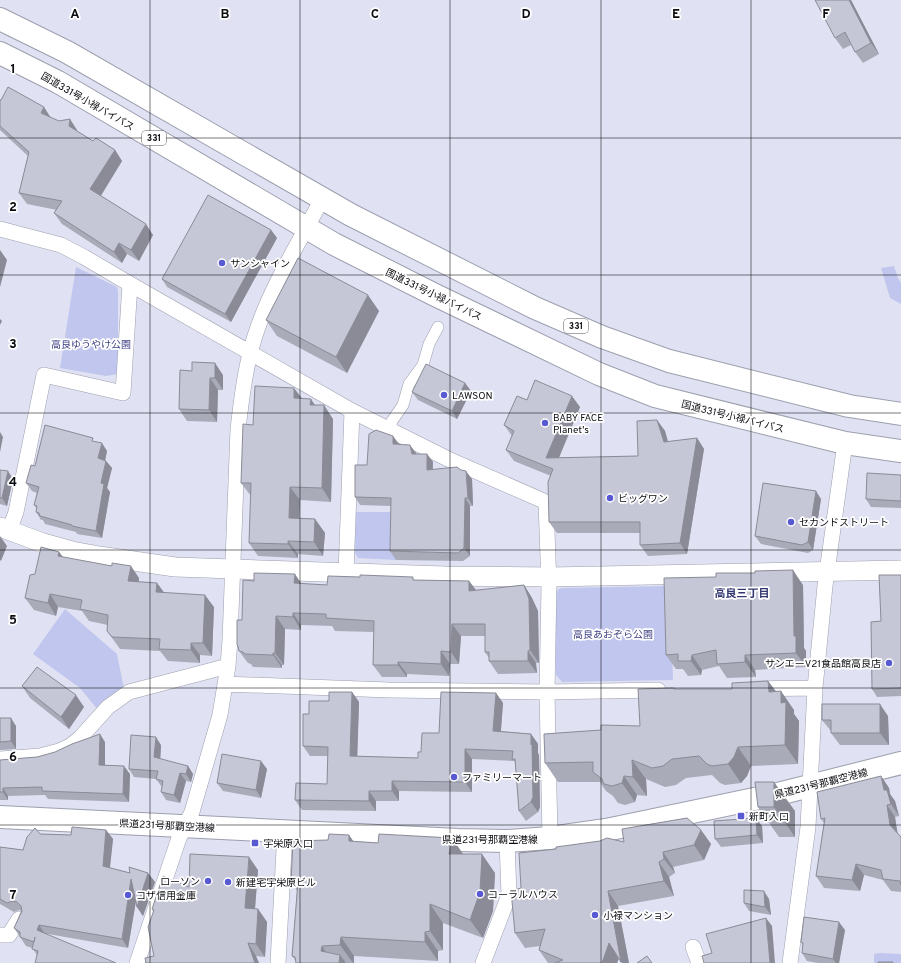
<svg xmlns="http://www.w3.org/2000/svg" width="901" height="963" font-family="Overpass,'Noto Sans JP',sans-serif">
	<rect width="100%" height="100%" fill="#e0e2f3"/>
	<path fill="#c0c6ee" d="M894 266 898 278 901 283V304L890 298 881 268Z
		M76 267 117 287 118 291V374L106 376 60 368Z
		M356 512H396V560L358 558 355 553Z
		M670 586 673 680 562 682 556 675 554 592 561 588Z
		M65 609 117 654 124 689 98 710 80 688 33 654Z
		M880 953 901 954V963H874V954Z"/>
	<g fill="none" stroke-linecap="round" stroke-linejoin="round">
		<g stroke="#9c9fae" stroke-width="12">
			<path id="pedestrian" d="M389 429 392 421 403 405 409 384 423 365 429 344 438 327"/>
		</g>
		<g stroke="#9c9fae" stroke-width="16">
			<path id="minor" d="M0 229 61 245 84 257 130 284 352 411 448 459 546 502 549 586 547 692 550 838
				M9 531 16 512 44 375 123 393 130 284
				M346 573 352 411
				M225 684 389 690 547 692 658 690
				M754 689 815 688
				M0 759 40 756 59 751 70 746 80 738 108 707 129 692 228 666
				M0 935H9L19 919
				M693 947 699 963
				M137 963 179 838 192 812 220 715 228 666 230 640 238 429C242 395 246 360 258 327 274 282 300 241 322 199
				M278 963 285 831
				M483 963 509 895 507 841
				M790 963 808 827 815 688 825 586 845 443"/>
		</g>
		<g stroke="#9c9fae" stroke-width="20">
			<path id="tertiary" d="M0 527 43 543 72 551 99 556 175 567 445 576 549 577 901 570"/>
		</g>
		<g stroke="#9c9fae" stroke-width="24">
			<path id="secondary" d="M0 817 458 840 507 841 550 838 606 830 778 794 901 763"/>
		</g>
		<g stroke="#9c9fae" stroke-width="24">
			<path id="trunk" d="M0 19 67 52 351 215 535 308 602 337 669 361 849 406 901 414
				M0 53 58 82 334 244 433 294 599 374 655 396 845 443 901 451"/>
		</g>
		<use href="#pedestrian" stroke="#fff" stroke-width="11"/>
		<use href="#minor" stroke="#fff" stroke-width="15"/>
		<use href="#tertiary" stroke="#fff" stroke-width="19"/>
		<use href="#secondary" stroke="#fff" stroke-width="22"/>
		<use href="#trunk" stroke="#fff" stroke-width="22"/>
	</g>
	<path fill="#a9abb9" d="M851 0 879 54 863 63 855 52 851 45 843 49 835 38Z
		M0 100 51 118 77 130V131L93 141 115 150 122 161 101 196 153 235 139 261 127 254 122 263 62 224 54 213 57 210 27 204 19 193 28 156 0 130Z
		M271 230 277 238 231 322 167 287 162 279Z
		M379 311 347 373 277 336 266 320Z
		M180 370 223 375V390H218L217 422 187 421 179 409Z
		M465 383 471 391 457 419 418 400 412 392Z
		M302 399 315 405 333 419 331 502 300 500 299 518 315 519 325 533 323 556 298 554V558L258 556 249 543 251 496 241 483 253 425Z
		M527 400 580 407 559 458 638 456 657 420 665 431 668 442 697 438 704 449 687 554 648 556 640 545V533H557L549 522 551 476 514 461 506 450 512 436 504 425Z
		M96 442 107 451 105 460 112 468 107 488 110 492 102 538 77 534 76 532 45 524 43 520H41L36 512 37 509 34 505 37 493 32 491 26 483 35 466Z
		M399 444 416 453V454H427L433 462V469L472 479 473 506H470V556L463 561 396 560 390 551 391 506 360 505 355 497 367 465Z
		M0 470 13 479 7 506 0 504Z
		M901 475V508L871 507 866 499Z
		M821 499 813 550 808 553 761 544 755 536Z
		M59 552 63 557 139 578V582L157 583 164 593 214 607 212 656 200 655V663L168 661 160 651 120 649 107 631 108 625 89 621 82 611 58 607 56 616 34 610 25 598 35 574Z
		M901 575V696L877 697 872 689 881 621Z
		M415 580 469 581 476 590 524 585 532 598 538 611 539 663H536L537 673 498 674 489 661V658L485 652V636H461L459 664H450L449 676 407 674V677H382L373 665 374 632 335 631 332 626 301 625V630L285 629 284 665H282V668L253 667 251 664 248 663 239 651V649L237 645 242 620 302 584 327 585Z
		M803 585 804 648 806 651V667L755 670 756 677 727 678 719 666 702 670 701 675 688 676 683 669H676L666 655Z
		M768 681 776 691 794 710V714L799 721 798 764 751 766 747 776 741 783 725 785 720 783 712 775 686 778 676 785 665 787 646 779 647 796 637 795 635 802 625 805 618 803 613 796 606 791 600 782H558L545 763 601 730 640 726 674 688 675 689H732Z
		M22 686 84 707 69 729 30 698Z
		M352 692 359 702 357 756 418 758 421 752 439 733 496 693 503 703 501 731 531 734 538 744V753L539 755 540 807 538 812 526 821 519 811 516 764 514 761 472 759V792L399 791V801H376V811L302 810 295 800 327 784 328 756H310L303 746 309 714 329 701Z
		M888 716 889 745H840L831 733V731L822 720Z
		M0 718 16 726V749L0 750Z
		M105 742V765L130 774 129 802 48 799 45 795 8 796V800H0V760L37 757Z
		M161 745 160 759 188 766 193 774 191 782 186 781 180 803 166 800 161 792 162 787 156 779 134 777 129 769Z
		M267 769 261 798 223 791 217 783Z
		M881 776 889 788 890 794 895 801 899 816 895 817 897 833 901 837V892L891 891 883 880 864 875 860 891 824 888 816 876 824 823 821 819Z
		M755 782 795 811V837H779L758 807Z
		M762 826 763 843 721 847 715 839Z
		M106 830 113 839 110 868 130 873H148L155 882 143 916 137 907 136 901 128 948 48 934 37 955 32 948 26 946 14 928 21 911 19 910 14 912 0 904V847L23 850 40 834 71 835Z
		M701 830 711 844 704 860 673 867 675 873 669 877 674 896 618 906 629 963H622L619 958 617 963H548L539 950 540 946 525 948 515 933 521 888 624 842Z
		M349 835 353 841 378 843 452 838 463 854 495 873 493 911 483 938 443 923V950L438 951V961L354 956V963H296V961L292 956 297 891 291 882 328 840Z
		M258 870 255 909H258L267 922 265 957 256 956 259 963H146L154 956 153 912 152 909 189 887Z
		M769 899 771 915 749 911 744 903Z
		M845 930 839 963H818L807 961 802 953 803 945 801 942Z"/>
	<path fill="#8a8b96" d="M849 0H851L879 54 871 43Z
		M44 107 51 118 41 113Z
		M70 119 77 130 76 137 69 126Z
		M115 150 122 161 98 200 90 189Z
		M146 224 153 235 139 261 131 250Z
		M271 230 277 238 231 322 225 314Z
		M119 243 127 254 122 263 114 252Z
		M0 250 7 260 0 287Z
		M368 295 379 311 347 373 336 357Z
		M0 319 2 321 0 325Z
		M215 363 223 375V390L215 378Z
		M210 378 218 390 217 422 209 410Z
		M465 383 471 391 457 419 452 411Z
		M294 388 304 401 294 398Z
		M572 396 580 407 554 469 546 458Z
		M311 399 320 413 310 405Z
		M324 405 333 419 331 502 322 488Z
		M657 420 665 431 671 453 664 442Z
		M0 432 3 437 0 452Z
		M393 436 399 444H393Z
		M697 438 704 449 687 554 680 543Z
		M102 443 107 451 104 466 98 458Z
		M410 445 416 453 418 462 412 454Z
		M427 454 433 462 432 478 427 470Z
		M106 461 112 468 107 488 110 492 102 538 96 531 101 483Z
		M8 471 13 479 7 506 2 498Z
		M466 471 472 479 473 506 468 498Z
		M290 487 300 500 299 531 289 518Z
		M816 491 821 499 813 550 808 542Z
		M465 498 470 506V556L464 548Z
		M315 519 325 533 323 556 314 542Z
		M0 536 7 546 1 561 0 560Z
		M288 541 298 554V558L288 544Z
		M59 552 68 564 58 556Z
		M131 566 139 578 137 594 128 581Z
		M793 570 803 585 804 648 806 651V667L796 653 794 636Z
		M295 574 303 586 294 583Z
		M469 581 478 593 469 591Z
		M157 583 166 595 156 592Z
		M524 585 532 598 538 611 539 663 530 650Z
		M50 594 58 607 56 616 48 603Z
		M205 595 214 607 212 656 203 643Z
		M293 613 301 625V630L293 617Z
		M276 616 285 629 284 665 275 653Z
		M452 624 461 636 459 664 451 652Z
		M191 643 200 655V663L191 650Z
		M441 651 450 664 449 676 441 664Z
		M528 651 536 663 537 673 528 661Z
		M273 653 282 665V668L273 655Z
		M692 655 702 670 701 675 691 661Z
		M745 655 755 670 756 677 745 662Z
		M398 662 407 674V677L398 665Z
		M768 681 781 699V691L794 710V714L799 721 798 764 785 745 769 692Z
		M352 692 359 702 357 766 350 756Z
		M496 693 503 703 500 741 493 731Z
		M76 695 84 707 69 729 61 717Z
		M880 704 888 716 889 745 880 733Z
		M11 718 16 726V749L11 741Z
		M100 734 105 742V773L99 765Z
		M531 734 538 744V753L539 755 540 807 538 812 531 802Z
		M156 737 161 745 160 765 154 757Z
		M738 747 751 766 747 776 741 783 728 764Z
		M465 749 472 759V792L465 782Z
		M632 760 646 779 647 796 633 777Z
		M261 761 267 769 261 798 256 790Z
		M124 766 130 774 129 802 123 794Z
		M188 766 193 774 191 782 186 774Z
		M180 773 186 781 180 803 174 795Z
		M624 776 637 795 635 802 622 783Z
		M881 776 889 788 890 794 895 801 899 816 891 804 884 790Z
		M392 781 399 791V801L392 791Z
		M774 782 795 811V837L774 807Z
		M3 788 8 796V800L3 792Z
		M369 791 376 801V811L369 801Z
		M887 805 895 817 898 836 890 825Z
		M756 818 762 826 763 843 757 835Z
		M106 830 113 839 109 875 103 866Z
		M701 830 711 844 704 860 694 845Z
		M349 835 362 854 349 841Z
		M452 838 465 857 449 854Z
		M663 852 673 867 675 873 664 859Z
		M482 854 495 873 493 911 483 938 470 920Z
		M249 857 258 870 254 921 245 908Z
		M659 862 669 877 674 896 664 881Z
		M856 864 864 875 860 891 852 880Z
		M148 873 155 882 143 916 137 907Z
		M131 879 138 889 128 948 122 939Z
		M608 891 618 906 629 963H622L621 962Z
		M764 891 769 899 771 915 765 907Z
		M430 904 443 923V950L430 931Z
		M258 909 267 922 265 957 256 944Z
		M766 918 772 926 775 963H770Z
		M839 922 845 930 839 963H836L833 959Z
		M39 925 45 934 37 930Z
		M425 932 438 951V961L425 942Z
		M341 937 354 956V963H353L340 945Z
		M248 943 256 956 259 963H255Z
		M609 943 619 958 617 963H602Z
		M322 946 333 963 321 951Z
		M340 955 346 963H339Z"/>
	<path fill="#c5c7d7" stroke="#8a8b96" d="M815 0H849L871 43 855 52 845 32 835 38Z
		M8 87 44 107 41 113 59 121 70 119 69 126 93 141 96 138 115 150 90 189 146 224 131 250 119 243 114 252 54 213 62 201 19 193 29 152 0 126V100H1Z
		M208 195 271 230 225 314 162 279Z
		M298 258 368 295 336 357 266 320Z
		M192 362 215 363V378H210L209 410 179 409 180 370 192 371Z
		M426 364 465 383 452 411 412 392Z
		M535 380 572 396 546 458 638 456 637 421 657 420 664 442 697 438 680 543 640 545V522H549L548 482 553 469 506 450 514 431 504 425 517 396 527 400Z
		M255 386 294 388V398L311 399 310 405H324L322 488 290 487 289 518 315 519 314 542 288 541V544L249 543 251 483H241L243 424 253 425Z
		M45 425 93 438 92 441 102 443 98 458 106 461 101 483 104 484 96 531 72 526V525L40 516 39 513 36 512 37 506 34 505 39 487 26 483 31 465 35 466Z
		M376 430 393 436V444L410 445 412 454H427V470L457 467 461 470 466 471 468 498H465L464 548 458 553 390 551 391 498 355 497V465H367L369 434Z
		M0 470 8 471 2 498H0Z
		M867 473 901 475V501L866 499Z
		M763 483 816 491 808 542 802 545 755 536Z
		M41 547 59 552 58 556 112 566V563L131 566 128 581 157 583 156 592 205 595 203 643H191V650L159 649 160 639 112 637 107 631 108 615 80 609 82 600 50 594 48 603 25 598 30 575 35 574Z
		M793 570 794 636H796V653L745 655V662L717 664 716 650 692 655 691 661H678V654L666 655 664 578 716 577V573H755V571Z
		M254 573 295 574 294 583 327 585 328 576 360 577V575L413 577V580L469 581V591L524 585 529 599 530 650 528 651V661H489V652H485V624H452L451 652 441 651V664L398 662V665H373L374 621 326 618V614L293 613V617L276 616 275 653H273V655L245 654 243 652 239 651 238 646 237 645V620H242L243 580 254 581Z
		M879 575H901V688L872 689 871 622 881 621Z
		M37 667 76 695 61 717 22 686Z
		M768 681 769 692 781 691V703L786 702 785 745 738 747 734 757 728 764 712 766 707 764 699 756 672 759 663 766 652 768 632 760 633 777 624 776 622 783 612 786 604 784 602 779 593 772V762L545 763 544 734 601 730V725L640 726 638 689 674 688V689H732V683Z
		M329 692H352L350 756 418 758V752H421L422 733H439L441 692 496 693 493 731 531 734V745L532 744 533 797 531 802 519 811 515 759H512L513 751 465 749V782L392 781V791H369V801L295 800 296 783 327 784 328 747 303 746V714H309V701H329Z
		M822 704H880V733H831V720H822Z
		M0 718H11V741L0 742Z
		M100 734 99 765 124 766 123 794 42 791V787L3 788V792H0V760L37 757 55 752 72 744Z
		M131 735 156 737 154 757 188 766 186 774 180 773 174 795 161 792 163 781 156 779 158 771 129 769Z
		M222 754 261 761 256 790 217 783Z
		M881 776 884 790H887L891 804 887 805 890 825 901 837V885L900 881 883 879 881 870 856 864 852 880 816 876 825 818 821 819 817 792Z
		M755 782H774V807H758Z
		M687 818 701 830 694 845 663 852 664 859 659 862 664 881 608 891 621 962 609 943 602 963H555L563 960 539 950 545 929 515 933 511 891 521 888 519 853 556 849V847L600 841 607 838 624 842 622 829Z
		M756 818 757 835 715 839 714 821Z
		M72 827 106 830 103 866 130 873 129 867 148 873 137 907 131 879 122 939 39 925 37 930 116 963H35L38 951 32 949 35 937 34 942 20 937V932L14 928 22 911 21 906 17 902 13 901 7 903 0 899V847L23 850 27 837 35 828 40 834 71 835Z
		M329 834 349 835V841L378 843 379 834 452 838 449 854H482L480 892 470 920 430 904V931L425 932V942L341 937 340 945 322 946 321 951 340 955 339 963H296L295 957 292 956 298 882H291L293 841 328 840Z
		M190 854 249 857 245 908 258 909 256 944 248 943 255 963H146L145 958 154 956 148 927 154 910 152 909 163 876 189 887Z
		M744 890 764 891 765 907 744 903Z
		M804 917 839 922 833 959 802 953 803 943 801 942Z
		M766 918 770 963H704L702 956 712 953 706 934Z
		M647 956 652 963H637Z
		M878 962H893V963H878Z"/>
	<path fill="none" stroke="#0b0c11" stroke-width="1" stroke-opacity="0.55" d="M150 0V963M300 0V963M450 0V963M601 0V963M751 0V963M0 138H901M0 275H901M0 413H901M0 550H901M0 688H901M0 825H901"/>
	<g fill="#585ad1" stroke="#fff" stroke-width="1.5">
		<circle cx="222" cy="263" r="4"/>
		<circle cx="444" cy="395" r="4"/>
		<circle cx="545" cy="423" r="4"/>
		<circle cx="610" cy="498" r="4"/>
		<circle cx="791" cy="522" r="4"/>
		<circle cx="889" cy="663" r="4"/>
		<circle cx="454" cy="777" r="4"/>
		<rect x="737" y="812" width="8" height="8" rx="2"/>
		<rect x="251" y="839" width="8" height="8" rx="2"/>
		<circle cx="208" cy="881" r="4"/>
		<circle cx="228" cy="882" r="4"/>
		<circle cx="480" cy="894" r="4"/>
		<circle cx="128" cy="895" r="4"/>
		<circle cx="595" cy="915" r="4"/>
	</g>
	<g text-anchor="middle" stroke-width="3.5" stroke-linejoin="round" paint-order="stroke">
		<g fill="#fff" stroke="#545558" stroke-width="1">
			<rect x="142" y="131" width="24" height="14" rx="3"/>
			<rect x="564" y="319" width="24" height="14" rx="3"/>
		</g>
		<g font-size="9" font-weight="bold" fill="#0b0c11">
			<text x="154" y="141">331</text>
			<text x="576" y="329">331</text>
		</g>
		<g font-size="10" fill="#0b0c11" stroke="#fff">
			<text transform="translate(88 101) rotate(30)" y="4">国道331号小禄バイパス</text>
			<text transform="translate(434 294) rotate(26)" y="4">国道331号小禄バイパス</text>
			<text transform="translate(733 416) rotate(14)" y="4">国道331号小禄バイパス</text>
			<text transform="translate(821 783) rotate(-14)" y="4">県道231号那覇空港線</text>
			<text transform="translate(167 825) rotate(3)" y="4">県道231号那覇空港線</text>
			<text x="490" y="843">県道231号那覇空港線</text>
		</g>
		<g font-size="10" fill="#0b0c11" stroke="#fff" text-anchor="start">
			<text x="230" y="267">サンシャイン</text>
			<text x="452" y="399">LAWSON</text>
			<text x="553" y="421">BABY FACE<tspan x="553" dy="12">Planet's</tspan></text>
			<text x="618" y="502">ビッグワン</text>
			<text x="799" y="526">セカンドストリート</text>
			<text x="881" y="667" text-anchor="end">サンエーV21食品館高良店</text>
			<text x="462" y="781">ファミリーマート</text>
			<text x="749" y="820">新町入口</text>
			<text x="263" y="847">宇栄原入口</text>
			<text x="200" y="885" text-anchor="end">ローソン</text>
			<text x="236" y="886">新建宅宇栄原ビル</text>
			<text x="488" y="898">コーラルハウス</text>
			<text x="136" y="899">コザ信用金庫</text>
			<text x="603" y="919">小禄マンション</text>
		</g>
		<g font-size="10" fill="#3f4386" stroke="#fff">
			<text x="91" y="348">高良ゆうやけ公園</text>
			<text x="613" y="638">高良あおぞら公園</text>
		</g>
		<g font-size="11" font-weight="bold" fill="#333772" stroke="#fff">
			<text x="742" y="597">高良三丁目</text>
		</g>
	</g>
	<g font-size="13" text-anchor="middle" font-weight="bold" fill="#0b0c11" stroke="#fff" stroke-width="3.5" stroke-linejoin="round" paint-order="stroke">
		<text x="75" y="18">A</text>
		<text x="225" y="18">B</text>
		<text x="375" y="18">C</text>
		<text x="526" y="18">D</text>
		<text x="676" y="18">E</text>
		<text x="826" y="18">F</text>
		<text x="13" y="73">1</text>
		<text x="13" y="211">2</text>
		<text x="13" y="348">3</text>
		<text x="13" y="486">4</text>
		<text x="13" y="624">5</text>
		<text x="13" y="761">6</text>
		<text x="13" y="899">7</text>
	</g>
</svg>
